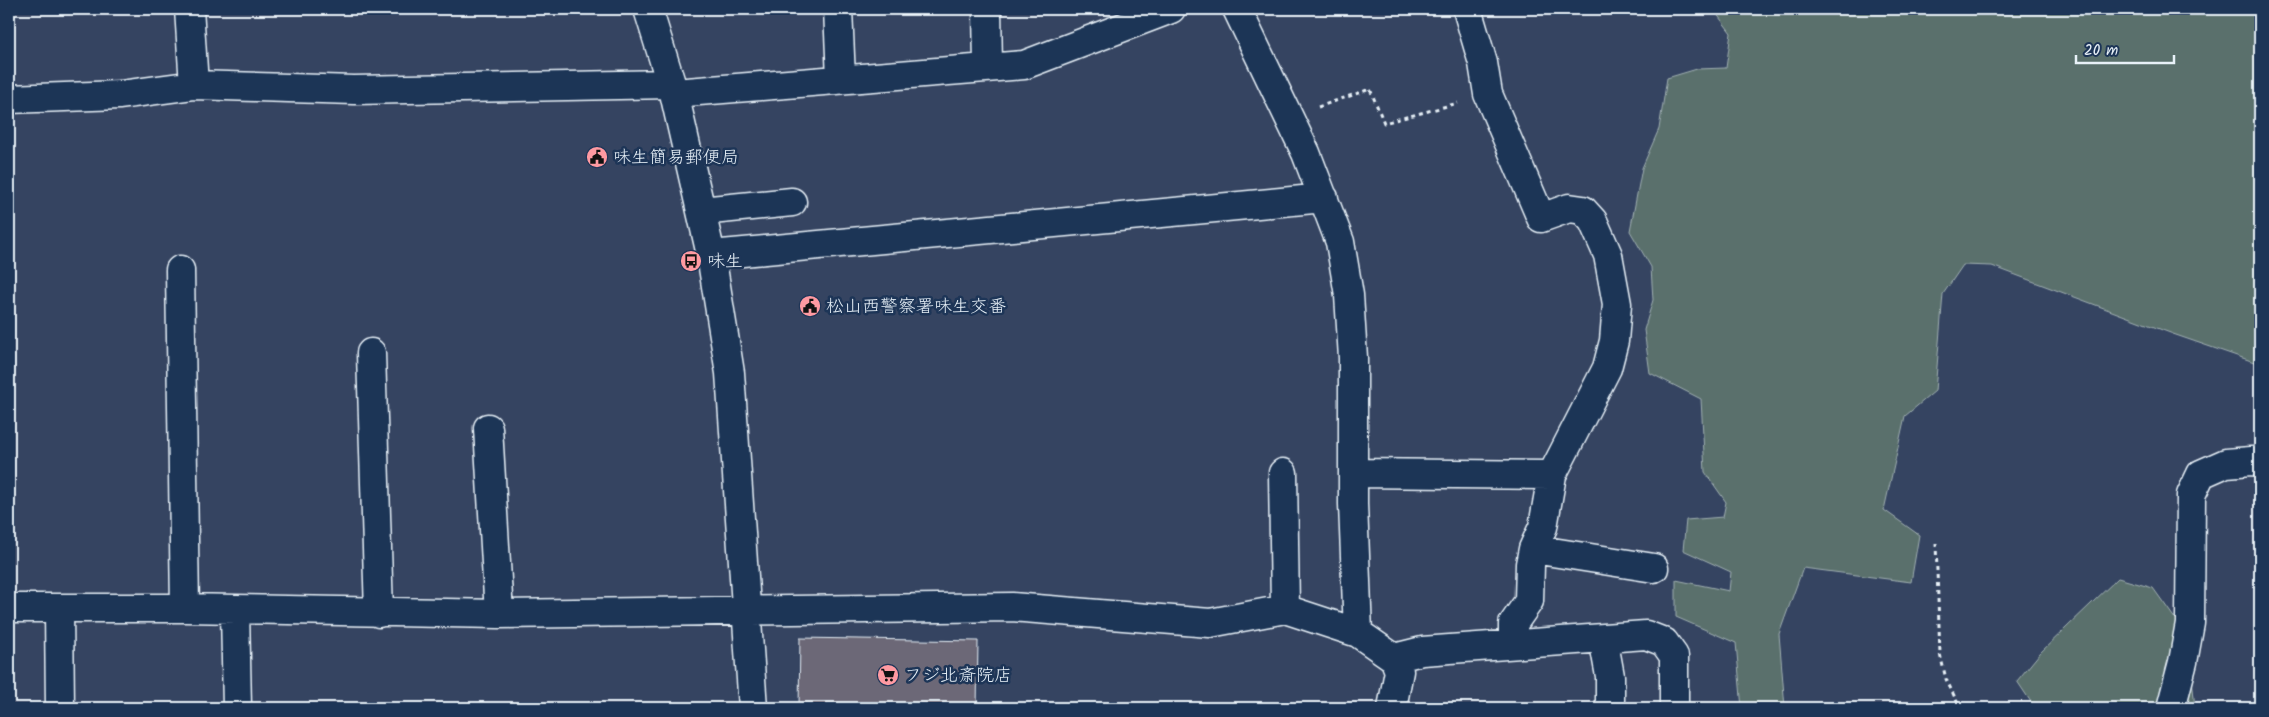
<svg xmlns="http://www.w3.org/2000/svg" width="2269" height="717" font-family="Kalam,'Klee One',sans-serif">
	<rect width="100%" height="100%" fill="#354461"/>
	<filter id="ink" filterUnits="userSpaceOnUse"><feTurbulence type="fractalNoise" baseFrequency=".02" numOctaves="2"/><feDisplacementMap in="SourceGraphic" scale="10" xChannelSelector="R" yChannelSelector="G"/><feConvolveMatrix kernelMatrix="1 2 1 2 8 2 1 2 1" color-interpolation-filters="sRGB"/></filter>
	<g filter="url(#ink)">
		<path fill="#5a706c" stroke="#a1b0b2" d="M1713 9H2260V364L2173 334 1992 266 1963 265 1943 294 1935 391 1905 416 1884 510 1919 535 1911 582 1803 568 1779 634 1785 708H1742L1736 643 1676 617V580L1729 591 1731 572 1683 550 1686 520 1723 517 1726 502 1705 472 1701 399 1650 373 1644 330 1653 300 1651 267 1630 231 1642 168 1659 129 1667 78 1697 69 1726 68 1731 33Z
			M2118 578 2153 588 2188 637 2195 708H2035L2017 681 2040 653Z"/>
		<path fill="#6c6877" stroke="#e8f1f8" d="M800 638 978 641 977 708H799Z"/>
		<g fill="none" stroke-linecap="round" stroke-linejoin="round">
			<g stroke="#e8f1f8" stroke-width="31">
				<path id="street" d="M189 9 194 85
					M648 9 674 93 711 255 730 373 753 708
					M838 9 841 79
					M987 9 988 67
					M1237 9 1306 153 1340 242 1349 295 1353 358V504L1358 633
					M1467 9 1483 63 1488 94 1541 218 1569 208 1583 210 1593 221 1608 255 1617 304 1614 341 1607 368 1552 475 1543 527 1533 549 1530 564 1529 601 1513 624V643
					M674 93 1024 65 1171 9
					M9 99 120 95 194 85 354 90 671 84
					M701 211 792 202
					M711 255 1324 198
					M180 270 185 608
					M371 353 379 613
					M488 428 499 614
					M1283 473 1285 609
					M1353 473 1552 475
					M1533 549 1654 568
					M9 608H185L499 614 1012 607 1210 623 1285 609 1358 633 1394 658 1399 671 1392 708
					M59 609 60 708
					M235 610 237 708
					M1603 638 1610 676V708
					M1394 658 1422 651 1646 635 1664 642 1674 656V708
					M2171 708 2183 662 2190 623 2191 495 2201 474 2226 463 2251 461 2260 462"/>
			</g>
			<path stroke="#e8f1f8" stroke-width="3" stroke-dasharray="4 4" stroke-linecap="butt" d="M1318 107 1370 89 1384 123 1458 103
				M1936 543 1940 654 1946 679 1960 708"/>
			<use href="#street" stroke="#1d3557" stroke-width="28"/>
		</g>
	</g>
	<defs>
		<g id="civic-disc" transform="scale(1.125)"><circle r="9.5" fill="#ff9aa2" stroke="#1d3557"/><path d="M-.6-6.5H3V-4.5H.6V-3L4-1V1h2V6H-6V1h2V-1L-.6-3ZM-1.2 2.5V6h2.4V2.5Z" fill="#111"/></g>
		<g id="bus-disc" transform="scale(1.125)"><circle r="9.5" fill="#ff9aa2" stroke="#1d3557"/><path d="M-5-6H5V4H4V6H2V4H-2V6H-4V4H-5ZM-3.5-4V0h7V-4ZM-3.5 1.2v1.5H-2V1.2ZM2 1.2v1.5H3.5V1.2Z" fill="#111"/></g>
		<g id="supermarket-disc" transform="scale(1.125)"><circle r="9.5" fill="#ff9aa2" stroke="#1d3557"/><path d="M-6-5.5h2.5l.6 2H6L4.5 2H-2.5L-4.4-4H-6ZM-1.5 3.2a1.3 1.3 0 1 0 .1 0ZM3 3.2a1.3 1.3 0 1 0 .1 0Z" fill="#111"/></g>
	</defs>
	<g fill-rule="evenodd">
		<use href="#civic-disc" x="597" y="157"/>
		<use href="#bus-disc" x="691" y="261"/>
		<use href="#civic-disc" x="810" y="306"/>
		<use href="#supermarket-disc" x="888" y="675"/>
	</g>
	<g text-anchor="middle" stroke-width="5" stroke-linejoin="round" paint-order="stroke">
		<g font-size="18" fill="#e8f1f8" stroke="#1d3557" text-anchor="start">
			<text x="613" y="163">味生簡易郵便局</text>
			<text x="707" y="267">味生</text>
			<text x="826" y="312">松山西警察署味生交番</text>
			<text x="904" y="681">フジ北斎院店</text>
		</g>
	</g>
	<rect width="2269" height="717" fill="none" stroke="#1d3557" stroke-width="30"/>
	<rect x="15" y="15" width="2239" height="687" fill="none" stroke="#e8f1f8" stroke-width="2" filter="url(#ink)"/>
	<path d="M2076 55v8h98v-8" fill="none" stroke="#e8f1f8" stroke-width="2.5"/>
	<text x="2084" y="55" font-size="15" fill="#e8f1f8" stroke="#1d3557" stroke-width="4" paint-order="stroke">20 m</text>
</svg>
